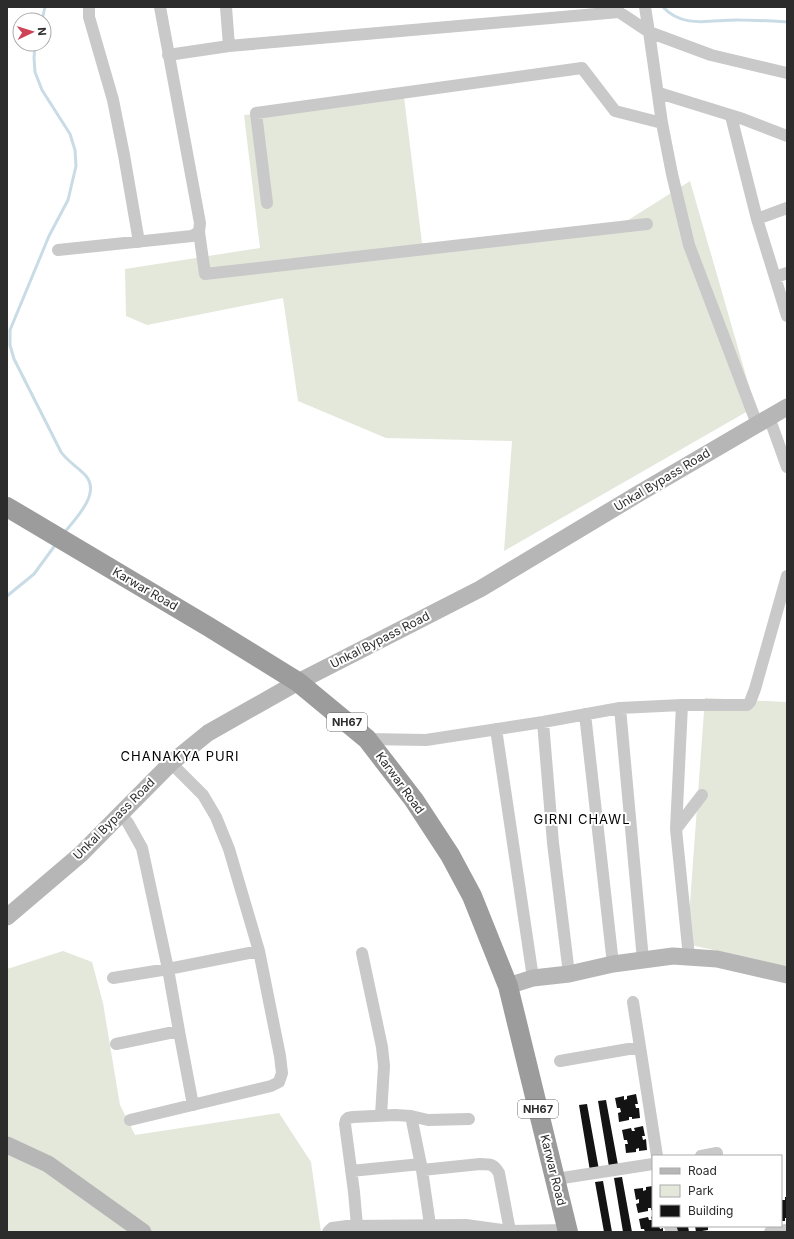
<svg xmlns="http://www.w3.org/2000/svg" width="794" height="1239" font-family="Inter,sans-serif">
	<rect width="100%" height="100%" fill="#fff"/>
	<path fill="#e3e8db" d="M404 97 422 243 436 244 614 229 690 181 755 407 504 551 512 441 386 438 298 401 283 298 147 325 126 316 125 269 260 248 244 115Z
		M705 698 787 702V967L687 944Z
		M63 951 92 962 103 1003 120 1105 135 1135 279 1113 311 1162 321 1232H7V969Z"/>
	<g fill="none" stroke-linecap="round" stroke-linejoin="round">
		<path stroke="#c9dce6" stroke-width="3" d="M663 7C684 30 713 19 740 20 756 20 771 21 787 22
			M42 20 45 7
			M35 44 34 58 35 72 42 90 70 134 75 150 76 166 68 200 49 236 10 330V345L14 359 61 452C68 462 78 467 86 476 101 494 75 519 64 533
			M7 596 34 574 56 544"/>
	</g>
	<path fill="#131313" d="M636 1094 638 1104H635L636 1108H639L640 1118 632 1119V1117H629V1120L619 1122 618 1113 621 1112 620 1108H617L615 1098 624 1096V1100L627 1099V1096Z
		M606 1100 618 1165 609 1167 598 1101Z
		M587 1104 599 1170 590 1171 579 1105Z
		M643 1126 645 1136H642L643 1140 646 1139 647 1150 639 1151V1148L636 1149V1152L626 1153 625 1144H628L627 1140H624L622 1130 631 1128 632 1131H635L634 1128Z
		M622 1177 632 1232H623L614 1178Z
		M603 1181 612 1232H604L595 1182Z
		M653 1186V1210H651V1208H648V1211L638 1213 636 1204 639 1203V1199L636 1200 634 1189 643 1188V1191L646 1190V1187Z
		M785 1197H787V1218H785V1221H781V1200H785Z
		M653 1216V1226H659L660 1229 663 1228V1232H645L644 1229H641L639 1219 648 1217 649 1220H652L651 1217Z
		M675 1226H688L689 1232H676Z
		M695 1226H708V1230L696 1232Z"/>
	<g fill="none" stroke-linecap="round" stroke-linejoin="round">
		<path stroke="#c9c9c9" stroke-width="12" d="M89 7V17L113 100 124 155 139 242
			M226 7 229 46
			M617 7 619 12 649 32 662 123 672 174 689 245 757 424
			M645 7 649 32 711 55 787 73
			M168 55 229 46 619 12
			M659 93 743 119 787 136
			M731 116 757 219 787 316
			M267 203 256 113 582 68 615 111 662 123
			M757 219 787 208
			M199 232 205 274 647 224
			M58 250 192 236 199 232 200 223 160 7
			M776 277 787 273
			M769 417 787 467
			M682 705 676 829 689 957
			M620 708 643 960
			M585 714 613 964
			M543 722 553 843 569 974
			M496 729 533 978
			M367 739 426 740 543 722 620 708 682 705H747L750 702 755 689 787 576
			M676 829 702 795
			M362 953 382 1047 384 1066 381 1115
			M113 978 168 969 259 951
			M633 1002 657 1156
			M179 1031 193 1105
			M116 1044 179 1031 168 969 142 848 128 823 120 813
			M560 1061 640 1047
			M411 1116 422 1170 430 1225
			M130 1120 271 1086 279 1082 282 1073 280 1056 259 951 229 849 216 817 203 795 171 763
			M701 1156 717 1153
			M422 1170 480 1164C490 1164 494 1164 499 1173L510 1231
			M351 1171 421 1164
			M556 1179 653 1164
			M357 1226 354 1192 345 1124 346 1120 348 1118 353 1117 395 1115 411 1116 428 1120 469 1119
			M670 1226 672 1232
			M328 1232 332 1228 347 1226 466 1225 510 1231 568 1230
			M770 1232 787 1230"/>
		<path stroke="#b6b6b6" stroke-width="17" d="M7 917 81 854 171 763 208 733 298 682 480 589 638 494 787 407
			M508 986 533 978 569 974 613 964 673 956 717 959 787 975
			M7 1145 48 1164 143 1232"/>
		<path stroke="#9c9c9c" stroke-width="20" d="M7 507 209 627 298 682 367 739 414 800 450 855 472 896 508 986 568 1232"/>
	</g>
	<g text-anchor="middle" stroke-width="4" stroke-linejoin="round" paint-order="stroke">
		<g fill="#fff" stroke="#6b6b6b" stroke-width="1">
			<rect x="327" y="713" width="40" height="18" rx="3"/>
			<rect x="518" y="1100" width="40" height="18" rx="3"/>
		</g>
		<g font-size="11" font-weight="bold" fill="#2c2c2c">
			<text x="347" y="726">NH67</text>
			<text x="538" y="1113">NH67</text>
		</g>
		<g font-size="12" fill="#2c2c2c" stroke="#fff">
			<text transform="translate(662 480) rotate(-31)" y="4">Unkal Bypass Road</text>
			<text transform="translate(145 589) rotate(30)" y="4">Karwar Road</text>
			<text transform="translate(380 640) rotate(-27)" y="4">Unkal Bypass Road</text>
			<text transform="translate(400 783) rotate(54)" y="4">Karwar Road</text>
			<text transform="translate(114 819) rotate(-45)" y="4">Unkal Bypass Road</text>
			<text transform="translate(553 1170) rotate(76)" y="4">Karwar Road</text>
		</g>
		<g font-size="13" letter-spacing="1" fill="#000" stroke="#fff">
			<text x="180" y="761">CHANAKYA PURI</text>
			<text x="582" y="824">GIRNI CHAWL</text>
		</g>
	</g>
	<rect width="794" height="1239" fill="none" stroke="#2c2c2c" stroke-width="16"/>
	<rect x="652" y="1155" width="130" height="72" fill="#ffffff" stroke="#ababab"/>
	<rect x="660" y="1168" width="20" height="6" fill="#b6b6b6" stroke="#ababab"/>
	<text x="688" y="1175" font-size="12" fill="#2c2c2c">Road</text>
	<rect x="660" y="1185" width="20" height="12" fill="#e3e8db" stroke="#ababab"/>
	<text x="688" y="1195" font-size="12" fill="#2c2c2c">Park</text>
	<rect x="660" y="1205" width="20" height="12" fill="#131313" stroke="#ababab"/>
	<text x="688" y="1215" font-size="12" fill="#2c2c2c">Building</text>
	<g transform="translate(32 32) rotate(86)"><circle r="19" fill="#ffffff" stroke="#ababab"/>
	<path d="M0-3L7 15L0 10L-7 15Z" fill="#ce4356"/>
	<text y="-6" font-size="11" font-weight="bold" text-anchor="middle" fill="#2c2c2c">N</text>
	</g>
</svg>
